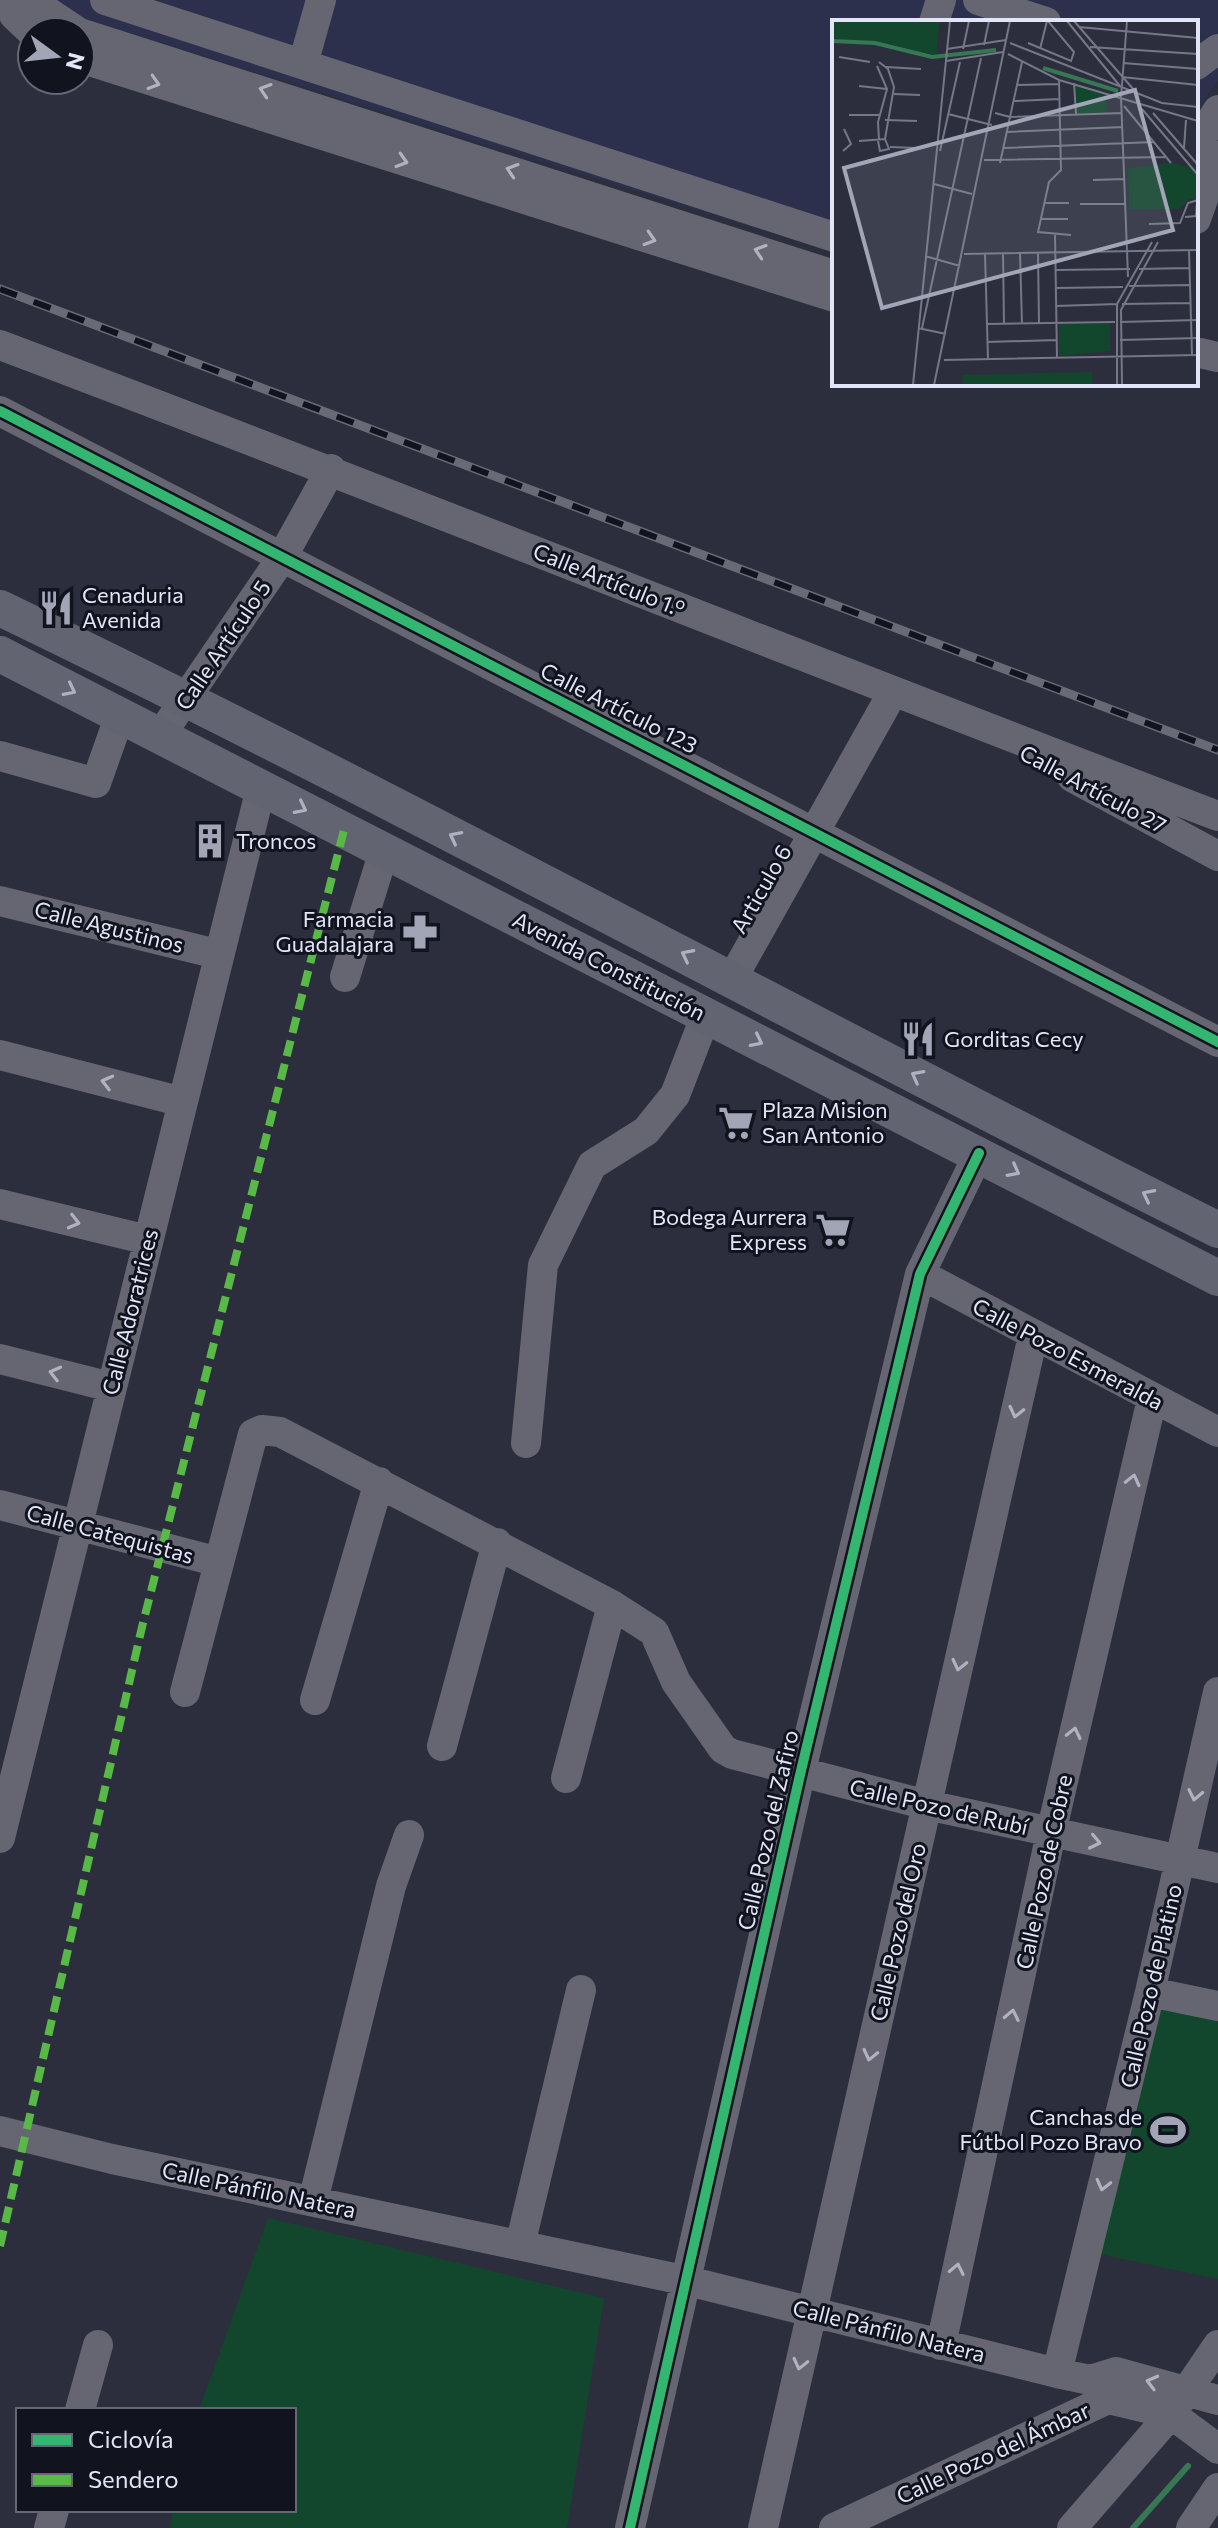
<svg xmlns="http://www.w3.org/2000/svg" width="1218" height="2528" font-family="Commissioner,sans-serif">
	<rect width="100%" height="100%" fill="#2c2e3d"/>
	<path fill="#2d304d" d="M55 0H1218V81L1196 112V22H834V253L86 19Z"/>
	<path fill="#12472e" d="M1151 1994 1218 2008V2279L1090 2252Z
		M268 2218 604 2298 567 2528H170L173 2510H294V2410H199Z"/>
	<g fill="none" stroke-linecap="round" stroke-linejoin="round">
		<path stroke="#377854" stroke-width="6" d="M1133 2528 1188 2466"/>
		<path stroke="#656672" stroke-width="30" d="M9 0 14 15 32 32
			M38 0 42 8 78 32
			M105 0 834 237
			M978 0 1046 22
			M934 22 941 0
			M80 33 834 275
			M80 58 834 297
			M303 64 321 0
			M1196 65 1218 49
			M1196 154 1205 131 1218 110
			M1196 219 1218 156
			M0 345C407 498 811 662 1218 816
			M1200 353 1218 357
			M0 411C405 624 813 829 1218 1042
			M160 736 281 559 331 469
			M0 756 96 783 120 715
			M1072 777 1218 856
			M0 901 217 954
			M345 977 384 851
			M732 979 893 692
			M0 1055 183 1102
			M0 1204 148 1240
			M920 1274 1218 1432
			M0 1359 111 1387
			M526 1443 543 1265 592 1165 646 1131 675 1095 706 1015
			M0 1505 219 1562
			M185 1692 253 1434 262 1430 280 1432 612 1605 654 1632 676 1682 723 1749 732 1754 927 1805 1218 1868
			M315 1700 379 1482
			M442 1746 497 1543
			M566 1778 612 1605
			M0 1838 261 788
			M1150 1992 1218 2006
			M0 2131 112 2159 688 2281 1057 2373 1090 2380 1116 2372 1218 2400
			M313 2201 391 1886 409 1835
			M520 2245 581 1990
			M941 2345 1051 1833 1152 1399
			M1057 2373 1150 1992 1218 1692
			M1095 2385 1108 2399 1171 2414 1218 2449
			M80 2410 98 2345
			M49 2528 54 2510
			M630 2528 800 1775 920 1274 979 1153
			M763 2528 1033 1336
			M834 2528 1108 2399
			M1072 2528 1171 2414 1218 2345
			M1191 2528 1218 2488"/>
		<path stroke="#626472" stroke-width="36" d="M0 608C411 806 810 1026 1218 1230
			M0 654 1218 1278"/>
		<g stroke="#686a76" stroke-width="9">
			<path id="rail" d="M0 289 1218 750"/>
		</g>
		<use href="#rail" stroke="#11131f" stroke-width="6" stroke-dasharray="18" stroke-linecap="butt"/>
		<path stroke="#58b947" stroke-width="8" stroke-dasharray="16 8" stroke-linecap="butt" d="M0 2246 142 1627 344 830"/>
		<g stroke="#11131f" stroke-width="15">
			<path id="cycleway" d="M0 411C405 624 813 829 1218 1042
				M630 2528 800 1775 920 1274 979 1153"/>
		</g>
		<use href="#cycleway" stroke="#33b770" stroke-width="10"/>
	</g>
	<defs><path id="oneway-chevron" d="M-2-3.5L2.5 0L-2 3.5" fill="none" stroke-width="1.6" stroke-linecap="round" stroke-linejoin="round" transform="scale(2)"/></defs>
	<g stroke="#b0b2c1">
		<use href="#oneway-chevron" transform="translate(154 83) rotate(17)"/>
		<use href="#oneway-chevron" transform="translate(265 90) rotate(-162)"/>
		<use href="#oneway-chevron" transform="translate(402 161) rotate(17)"/>
		<use href="#oneway-chevron" transform="translate(512 170) rotate(-162)"/>
		<use href="#oneway-chevron" transform="translate(650 239) rotate(17)"/>
		<use href="#oneway-chevron" transform="translate(760 251) rotate(-162)"/>
		<use href="#oneway-chevron" transform="translate(107 1082) rotate(-166)"/>
		<use href="#oneway-chevron" transform="translate(74 1222) rotate(14)"/>
		<use href="#oneway-chevron" transform="translate(55 1373) rotate(-166)"/>
		<use href="#oneway-chevron" transform="translate(1016 1412) rotate(103)"/>
		<use href="#oneway-chevron" transform="translate(1133 1480) rotate(-77)"/>
		<use href="#oneway-chevron" transform="translate(959 1665) rotate(103)"/>
		<use href="#oneway-chevron" transform="translate(1074 1733) rotate(-77)"/>
		<use href="#oneway-chevron" transform="translate(1195 1795) rotate(102)"/>
		<use href="#oneway-chevron" transform="translate(1095 1842) rotate(12)"/>
		<use href="#oneway-chevron" transform="translate(1012 2015) rotate(-78)"/>
		<use href="#oneway-chevron" transform="translate(870 2055) rotate(103)"/>
		<use href="#oneway-chevron" transform="translate(1103 2185) rotate(104)"/>
		<use href="#oneway-chevron" transform="translate(957 2269) rotate(-78)"/>
		<use href="#oneway-chevron" transform="translate(800 2364) rotate(103)"/>
		<use href="#oneway-chevron" transform="translate(1152 2382) rotate(-165)"/>
	</g>
	<g stroke="#afb1c1">
		<use href="#oneway-chevron" transform="translate(70 690) rotate(27)"/>
		<use href="#oneway-chevron" transform="translate(301 808) rotate(27)"/>
		<use href="#oneway-chevron" transform="translate(455 837) rotate(-153)"/>
		<use href="#oneway-chevron" transform="translate(687 955) rotate(-153)"/>
		<use href="#oneway-chevron" transform="translate(757 1041) rotate(27)"/>
		<use href="#oneway-chevron" transform="translate(917 1076) rotate(-152)"/>
		<use href="#oneway-chevron" transform="translate(1014 1171) rotate(28)"/>
		<use href="#oneway-chevron" transform="translate(1148 1195) rotate(-153)"/>
	</g>
	<defs>
		<g id="restaurant-bare" transform="scale(2.76)"><path d="M-5-6h1v4h1v-4h1v4h1v-4h1v5L-1.5 .5V6h-2V.5L-5-1ZM5-6V6H3V1.5H1.5Q1.5-4 5-6Z" fill="#a2a5b5" stroke="#11131f" stroke-width="2.5" paint-order="stroke"/></g>
		<g id="building-bare" transform="scale(2.76)"><path d="M-4-6H4V6H1V3H-1V6H-4ZM-2.5-4.3h1.7v1.8h-1.7ZM.8-4.3h1.7v1.8H.8ZM-2.5-1h1.7V.8h-1.7ZM.8-1h1.7V.8H.8Z" fill="#a2a5b5" stroke="#11131f" stroke-width="2.5" paint-order="stroke"/></g>
		<g id="pharmacy-bare" transform="scale(2.76)"><path d="M-2-6h4v4h4v4h-4v4h-4v-4h-4v-4h4Z" fill="#a2a5b5" stroke="#11131f" stroke-width="2.5" paint-order="stroke"/></g>
		<g id="supermarket-bare" transform="scale(2.76)"><path d="M-6-5.5h2.5l.6 2H6L4.5 2H-2.5L-4.4-4H-6ZM-1.5 3.2a1.3 1.3 0 1 0 .1 0ZM3 3.2a1.3 1.3 0 1 0 .1 0Z" fill="#a2a5b5" stroke="#11131f" stroke-width="2.5" paint-order="stroke"/></g>
		<g id="stadium-bare" transform="scale(2.76)"><path d="M0-5a6.5 5 0 1 0 0 10a6.5 5 0 1 0 0-10ZM-3.5-1.8h7v3.6h-7Z" fill="#a2a5b5" stroke="#11131f" stroke-width="2.5" paint-order="stroke"/></g>
	</defs>
	<g fill-rule="evenodd">
		<use href="#restaurant-bare" x="56" y="608"/>
		<use href="#building-bare" x="210" y="841"/>
		<use href="#pharmacy-bare" x="420" y="932"/>
		<use href="#restaurant-bare" x="918" y="1039"/>
		<use href="#supermarket-bare" x="736" y="1123"/>
		<use href="#supermarket-bare" x="833" y="1230"/>
		<use href="#stadium-bare" x="1168" y="2130"/>
	</g>
	<g text-anchor="middle" stroke-width="6" stroke-linejoin="round" paint-order="stroke">
		<g font-size="22" fill="#e2e5f6" stroke="#11131f">
			<text transform="translate(609 580) rotate(22)" y="8">Calle Artículo 1.º</text>
			<text transform="translate(223 645) rotate(-56)" y="8">Calle Artículo 5</text>
			<text transform="translate(619 708) rotate(27)" y="8">Calle Artículo 123</text>
			<text transform="translate(1093 789) rotate(28)" y="8">Calle Artículo 27</text>
			<text transform="translate(761 889) rotate(-60)" y="8">Articulo 6</text>
			<text transform="translate(109 927) rotate(14)" y="8">Calle Agustinos</text>
			<text transform="translate(609 966) rotate(27)" y="8">Avenida Constitución</text>
			<text transform="translate(130 1312) rotate(-76)" y="8">Calle Adoratrices</text>
			<text transform="translate(1068 1354) rotate(28)" y="8">Calle Pozo Esmeralda</text>
			<text transform="translate(110 1534) rotate(15)" y="8">Calle Catequistas</text>
			<text transform="translate(939 1807) rotate(13)" y="8">Calle Pozo de Rubí</text>
			<text transform="translate(768 1830) rotate(-77)" y="8">Calle Pozo del Zafiro</text>
			<text transform="translate(1044 1872) rotate(-78)" y="8">Calle Pozo de Cobre</text>
			<text transform="translate(898 1932) rotate(-77)" y="8">Calle Pozo del Oro</text>
			<text transform="translate(1151 1986) rotate(-77)" y="8">Calle Pozo de Platino</text>
			<text transform="translate(259 2190) rotate(12)" y="8">Calle Pánfilo Natera</text>
			<text transform="translate(889 2331) rotate(14)" y="8">Calle Pánfilo Natera</text>
			<text transform="translate(993 2453) rotate(-25)" y="8">Calle Pozo del Ámbar</text>
		</g>
		<g font-size="22" fill="#e2e5f6" stroke="#11131f" text-anchor="start">
			<text x="82" y="603">Cenaduria<tspan x="82" dy="25">Avenida</tspan></text>
			<text x="236" y="849">Troncos</text>
			<text x="394" y="927" text-anchor="end">Farmacia<tspan x="394" dy="25">Guadalajara</tspan></text>
			<text x="944" y="1047">Gorditas Cecy</text>
			<text x="762" y="1118">Plaza Mision<tspan x="762" dy="25">San Antonio</tspan></text>
			<text x="807" y="1225" text-anchor="end">Bodega Aurrera<tspan x="807" dy="25">Express</tspan></text>
			<text x="1142" y="2125" text-anchor="end">Canchas de<tspan x="1142" dy="25">Fútbol Pozo Bravo</tspan></text>
		</g>
	</g>
	<g transform="translate(832 20)">
		<rect width="366" height="366" fill="#2c2e3d"/>
		<path d="M0 1H108L104 35 0 18ZM242 63 274 73 275 93 244 94ZM341 143 359 148 366 158V179H357L347 189H297L296 148ZM227 304H278V331L227 336ZM260 352 261 365H131L130 355Z" fill="#12472e"/>
		<path fill="none" stroke="#377854" stroke-width="4" d="M0 21 43 23 100 37 164 30M211 48 286 71"/>
		<path fill="none" stroke="#757787" stroke-width="2" d="M235 1 288 66M242 1 302 70M295 1 289 77 296 257M247 7 366 18M178 23 330 83 366 87M196 23 239 41 242 32 216 1M152 25 157 1M258 27 366 34M115 29 174 20M131 29 137 1M208 29 215 1M176 34 227 60 366 101M7 37 38 42M114 41 171 32M47 42 56 49 62 67 53 119M291 43 366 49M45 46 55 69 46 102 47 120M54 47 89 49M290 57 366 65M227 60 229 150 217 162 206 212 239 215M242 63 244 94M186 65 227 64M27 66 55 69M62 74 88 75M182 81 227 79M292 86 339 143M310 89 366 155M163 93 178 97 290 93M321 93 366 145M116 94 160 105M17 95H47M53 100 85 101M175 112 291 107M27 121 53 119 57 129 48 131 46 121M58 127 85 128M172 128 322 122M352 128 354 100M11 131 19 124 12 109M108 131 128 42M152 140 334 137M168 143 190 42M261 160 292 159M102 164 140 174M212 183H237M248 184H294M353 197 364 196 366 169M209 199H236M317 204 348 203 356 183 366 180M223 215 225 338M357 230 360 335M171 233 172 304M188 233 190 304M206 233 207 303M132 234 366 230M153 234 156 339M93 236 128 246M307 249 358 248M223 250 298 249M297 266 359 265M224 268 291 267M290 284 359 283M224 286 285 284M288 302 366 300M154 304 283 302M86 308 114 314M90 308 149 38M288 320 366 318M155 322 225 320M112 340 366 335M81 365 118 1M102 365 178 1M285 365V284L320 222M290 365 289 290 326 222"/>
		<path fill="#a2a5b5" fill-opacity="0.15" stroke="#a2a5b5" stroke-width="4" d="M303 70 341 210 50 288 12 148Z"/>
		<rect width="366" height="366" fill="none" stroke="#e2e5f6" stroke-width="4"/>
	</g>
	<rect x="16" y="2408" width="280" height="104" fill="#11131f" stroke="#656775" stroke-width="2"/>
	<rect x="32" y="2434" width="40" height="12" fill="#33b770" stroke="#656775" stroke-width="2"/>
	<text x="88" y="2448" font-size="24" fill="#e2e5f6">Ciclovía</text>
	<rect x="32" y="2474" width="40" height="12" fill="#58b947" stroke="#656775" stroke-width="2"/>
	<text x="88" y="2488" font-size="24" fill="#e2e5f6">Sendero</text>
	<g transform="translate(56 56) rotate(105)"><circle r="38" fill="#11131f" stroke="#656775" stroke-width="2"/>
	<path d="M0-6L14 30L0 20L-14 30Z" fill="#a2a5b5"/>
	<text y="-12" font-size="22" font-weight="bold" text-anchor="middle" fill="#e2e5f6">N</text>
	</g>
</svg>
